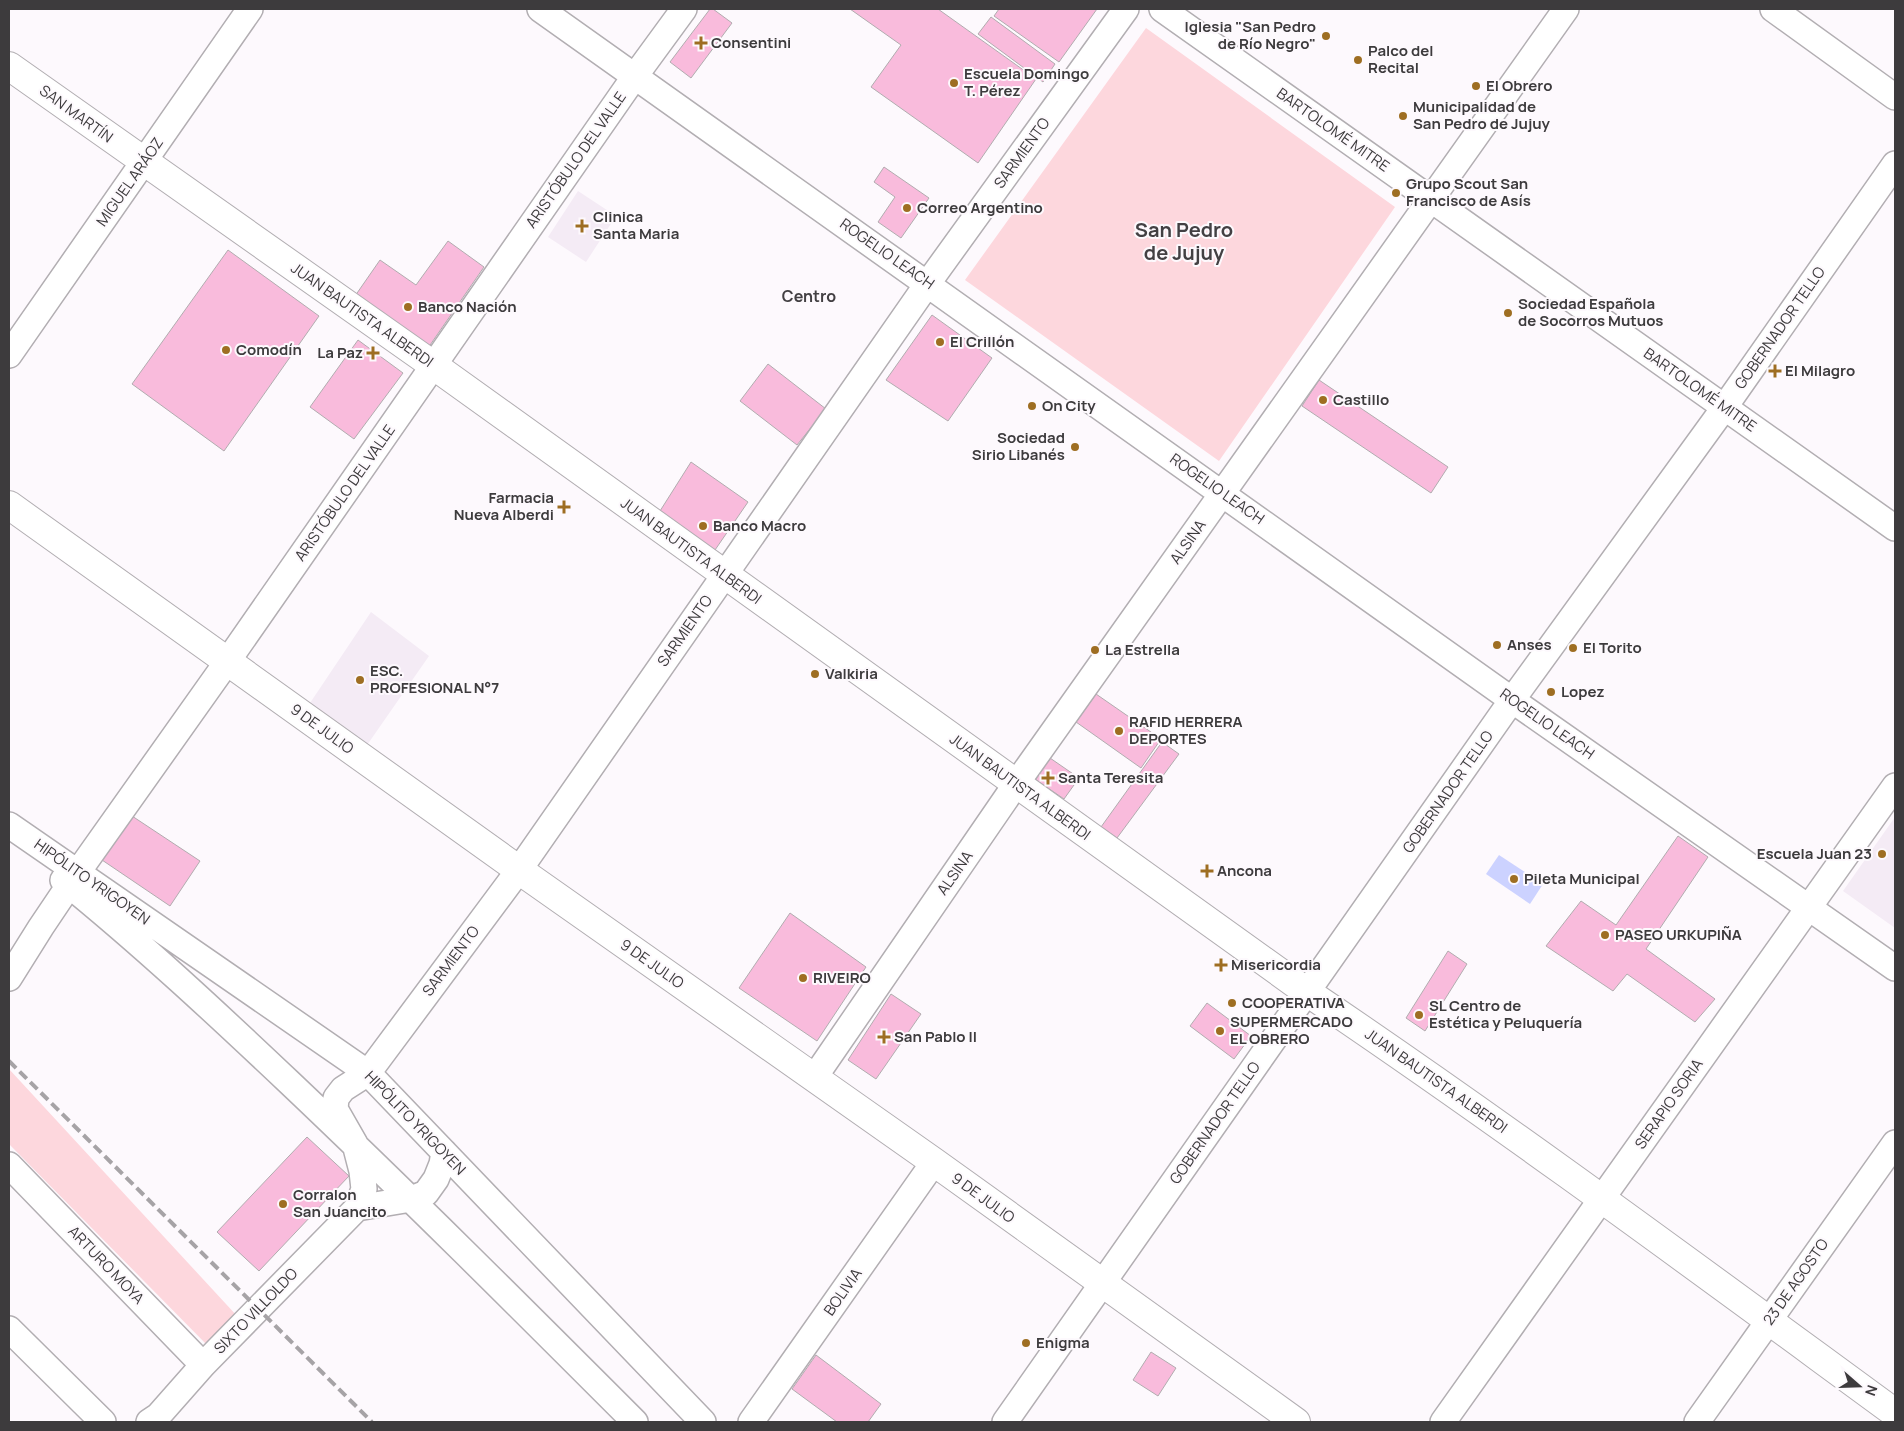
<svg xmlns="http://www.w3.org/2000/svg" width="1904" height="1431" font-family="Manrope,sans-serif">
	<rect width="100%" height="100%" fill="#fdf9fd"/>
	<path fill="#f4ebf5" d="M578 191 616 216 586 262 548 237Z
		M371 612 429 656 365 748 308 706Z
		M1895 817V928L1843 891Z"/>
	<path fill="#fdd7dd" d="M1146 28 1395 207 1219 461 965 280Z
		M9 1069 238 1317 208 1346 9 1144Z"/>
	<path fill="#ccd2ff" d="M1499 855 1543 884 1530 904 1486 874Z"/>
	<path fill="#f9bbdc" stroke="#b1acaf" d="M710 9H713L732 23 691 78 670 62Z
		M850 9H938L1036 79 978 163 871 87 901 45Z
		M999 9H1097L1059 62 994 16Z
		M991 17 1055 64 1043 82 978 34Z
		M884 167 929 198 901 238 878 222 895 197 874 182Z
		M448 241 484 267 428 348 355 296 380 260 416 285Z
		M228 250 319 316 224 451 132 384Z
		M932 315 992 358 948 421 886 380Z
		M358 340 403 373 354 439 310 407Z
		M768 364 826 409 797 445 740 401Z
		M1319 380 1448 467 1431 493 1302 406Z
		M691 462 748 502 715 550 660 511Z
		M1096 694 1161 739 1141 768 1076 722Z
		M1162 742 1179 754 1117 838 1101 827Z
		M1050 758 1079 778 1064 799 1035 779Z
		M132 816 200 861 170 906 102 860Z
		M1678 836 1708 857 1646 949 1715 999 1695 1022 1627 974 1613 991 1546 946 1581 901 1616 925Z
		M790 913 866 967 817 1041 739 988Z
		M1448 951 1467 964 1425 1031 1406 1018Z
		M891 994 921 1014 876 1079 848 1060Z
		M1207 1003 1251 1036 1234 1059 1190 1026Z
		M307 1137 349 1176 259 1271 217 1232Z
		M1151 1352 1176 1368 1158 1396 1133 1380Z
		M816 1355 881 1404 868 1422H837L792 1389Z"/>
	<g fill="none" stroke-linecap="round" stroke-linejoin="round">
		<g stroke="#b2aeb2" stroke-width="28">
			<path id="minor" d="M540 9 1512 700 1895 968
				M1162 9 1895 528
				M1773 9 1895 97
				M9 355 250 9
				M9 825 368 1073 703 1422
				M63 880C142 944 216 1013 290 1083 407 1194 521 1308 635 1422
				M9 978 41 927 78 872 227 662 635 76 684 9
				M814 1078 1016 784 1566 9
				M9 1165 203 1365
				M357 1208 411 1199 426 1193 436 1179 442 1164 444 1152
				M9 1329 103 1422
				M149 1422 158 1416 203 1365 357 1208 364 1189 362 1171 355 1144 335 1109 336 1098 343 1089 368 1073 519 870 928 283 1126 9
				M751 1422 934 1162
				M1005 1422 1512 700 1724 408 1895 164
				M1443 1422 1895 786
				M1697 1422 1895 1143"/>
		</g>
		<g stroke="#b2aeb2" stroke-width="30">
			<path id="major" d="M9 66 433 365 1307 992C1507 1127 1701 1271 1895 1413
				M9 505 519 870 934 1162 1296 1422"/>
		</g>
		<use href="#minor" stroke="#fff" stroke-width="25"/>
		<use href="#major" stroke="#fff" stroke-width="28"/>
		<path stroke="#a6a3a6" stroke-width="4" stroke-dasharray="10 5" stroke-linecap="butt" d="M9 1061 372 1422"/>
	</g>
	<g fill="#9e6e22" stroke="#fdf9fd" stroke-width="2">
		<circle cx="1326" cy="36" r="5"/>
		<path d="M698.5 35.5h5v5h5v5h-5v5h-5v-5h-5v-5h5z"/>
		<circle cx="1358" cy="60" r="5"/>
		<circle cx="954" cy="83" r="5"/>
		<circle cx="1476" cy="86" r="5"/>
		<circle cx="1403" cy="116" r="5"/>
		<circle cx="1396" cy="193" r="5"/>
		<circle cx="907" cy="208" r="5"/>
		<path d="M579.5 218.5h5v5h5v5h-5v5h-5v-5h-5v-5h5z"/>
		<circle cx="408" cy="307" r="5"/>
		<circle cx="1508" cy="313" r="5"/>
		<circle cx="940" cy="342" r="5"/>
		<circle cx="226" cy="350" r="5"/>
		<path d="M370.5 345.5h5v5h5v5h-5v5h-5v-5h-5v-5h5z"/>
		<path d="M1772.5 363.5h5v5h5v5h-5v5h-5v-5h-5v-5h5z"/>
		<circle cx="1323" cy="400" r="5"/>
		<circle cx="1032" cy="406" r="5"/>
		<circle cx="1075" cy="447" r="5"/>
		<path d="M561.5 499.5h5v5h5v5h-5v5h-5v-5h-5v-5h5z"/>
		<circle cx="703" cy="526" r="5"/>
		<circle cx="1497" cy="645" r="5"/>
		<circle cx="1573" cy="648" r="5"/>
		<circle cx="1095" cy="650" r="5"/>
		<circle cx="815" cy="674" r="5"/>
		<circle cx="360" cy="680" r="5"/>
		<circle cx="1551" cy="692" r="5"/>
		<circle cx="1119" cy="731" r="5"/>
		<path d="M1045.5 770.5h5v5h5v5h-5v5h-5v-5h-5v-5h5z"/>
		<circle cx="1882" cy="854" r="5"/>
		<path d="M1204.5 863.5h5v5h5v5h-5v5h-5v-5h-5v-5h5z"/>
		<circle cx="1514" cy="879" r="5"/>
		<circle cx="1605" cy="935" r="5"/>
		<path d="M1218.5 957.5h5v5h5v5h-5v5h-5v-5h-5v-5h5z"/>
		<circle cx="803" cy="978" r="5"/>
		<circle cx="1232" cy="1003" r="5"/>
		<circle cx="1419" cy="1015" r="5"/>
		<circle cx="1220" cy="1031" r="5"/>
		<path d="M881.5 1029.5h5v5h5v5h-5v5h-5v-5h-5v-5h5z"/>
		<circle cx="283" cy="1204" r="5"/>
		<circle cx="1026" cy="1343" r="5"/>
	</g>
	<g text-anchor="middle" stroke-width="4" stroke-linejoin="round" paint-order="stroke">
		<g font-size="15" font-weight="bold" fill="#3d3b3d" stroke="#fdf9fd" text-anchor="start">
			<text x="1316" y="32" text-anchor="end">Iglesia "San Pedro<tspan x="1316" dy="17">de Río Negro"</tspan></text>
			<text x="711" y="48">Consentini</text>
			<text x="1368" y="56">Palco del<tspan x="1368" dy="17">Recital</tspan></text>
			<text x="964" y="79">Escuela Domingo<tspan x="964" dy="17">T. Pérez</tspan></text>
			<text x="1486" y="91">El Obrero</text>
			<text x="1413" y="112">Municipalidad de<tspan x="1413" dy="17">San Pedro de Jujuy</tspan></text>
			<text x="1406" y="189">Grupo Scout San<tspan x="1406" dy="17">Francisco de Asís</tspan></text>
			<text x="917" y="213">Correo Argentino</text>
			<text x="593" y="222">Clinica<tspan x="593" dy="17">Santa Maria</tspan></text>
			<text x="1518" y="309">Sociedad Española<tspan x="1518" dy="17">de Socorros Mutuos</tspan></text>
			<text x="418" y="312">Banco Nación</text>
			<text x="950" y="347">El Crillón</text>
			<text x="236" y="355">Comodín</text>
			<text x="363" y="358" text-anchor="end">La Paz</text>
			<text x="1785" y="376">El Milagro</text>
			<text x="1333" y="405">Castillo</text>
			<text x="1042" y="411">On City</text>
			<text x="1065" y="443" text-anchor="end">Sociedad<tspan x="1065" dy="17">Sirio Libanés</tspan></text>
			<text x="554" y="503" text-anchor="end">Farmacia<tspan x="554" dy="17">Nueva Alberdi</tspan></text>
			<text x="713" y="531">Banco Macro</text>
			<text x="1507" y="650">Anses</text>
			<text x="1583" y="653">El Torito</text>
			<text x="1105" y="655">La Estrella</text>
			<text x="370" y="676">ESC.<tspan x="370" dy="17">PROFESIONAL N°7</tspan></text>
			<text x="825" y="679">Valkiria</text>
			<text x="1561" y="697">Lopez</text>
			<text x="1129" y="727">RAFID HERRERA<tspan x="1129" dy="17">DEPORTES</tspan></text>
			<text x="1058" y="783">Santa Teresita</text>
			<text x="1872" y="859" text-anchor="end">Escuela Juan 23</text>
			<text x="1217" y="876">Ancona</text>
			<text x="1524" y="884">Pileta Municipal</text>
			<text x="1615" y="940">PASEO URKUPIÑA</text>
			<text x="1231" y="970">Misericordia</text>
			<text x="813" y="983">RIVEIRO</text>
			<text x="1242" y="1008">COOPERATIVA</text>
			<text x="1429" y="1011">SL Centro de<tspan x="1429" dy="17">Estética y Peluquería</tspan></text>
			<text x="1230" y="1027">SUPERMERCADO<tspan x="1230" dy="17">EL OBRERO</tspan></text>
			<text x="894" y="1042">San Pablo II</text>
			<text x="293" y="1200">Corralon<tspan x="293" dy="17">San Juancito</tspan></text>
			<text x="1036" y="1348">Enigma</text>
		</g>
		<g font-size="15" fill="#3d3b3d" stroke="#fdf9fd">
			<text transform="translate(76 114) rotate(36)" y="5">SAN MARTÍN</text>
			<text transform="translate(1333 130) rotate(35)" y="5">BARTOLOMÉ MITRE</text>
			<text transform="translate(1022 153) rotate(-54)" y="5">SARMIENTO</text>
			<text transform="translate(576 160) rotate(-55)" y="5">ARISTÓBULO DEL VALLE</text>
			<text transform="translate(130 182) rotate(-55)" y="5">MIGUEL ARÁOZ</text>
			<text transform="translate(887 254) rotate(35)" y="5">ROGELIO LEACH</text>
			<text transform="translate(362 315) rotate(35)" y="5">JUAN BAUTISTA ALBERDI</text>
			<text transform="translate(1780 328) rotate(-55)" y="5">GOBERNADOR TELLO</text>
			<text transform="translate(1700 390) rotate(35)" y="5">BARTOLOMÉ MITRE</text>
			<text transform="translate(1217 489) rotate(35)" y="5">ROGELIO LEACH</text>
			<text transform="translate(345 493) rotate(-55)" y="5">ARISTÓBULO DEL VALLE</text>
			<text transform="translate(1188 542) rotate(-55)" y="5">ALSINA</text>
			<text transform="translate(691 551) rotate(36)" y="5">JUAN BAUTISTA ALBERDI</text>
			<text transform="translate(685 631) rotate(-55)" y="5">SARMIENTO</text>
			<text transform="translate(1547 724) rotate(35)" y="5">ROGELIO LEACH</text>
			<text transform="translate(322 729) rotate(36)" y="5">9 DE JULIO</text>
			<text transform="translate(1020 787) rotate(36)" y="5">JUAN BAUTISTA ALBERDI</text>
			<text transform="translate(1448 792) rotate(-55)" y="5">GOBERNADOR TELLO</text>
			<text transform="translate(955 873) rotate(-55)" y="5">ALSINA</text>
			<text transform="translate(92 882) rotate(35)" y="5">HIPÓLITO YRIGOYEN</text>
			<text transform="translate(451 961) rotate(-53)" y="5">SARMIENTO</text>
			<text transform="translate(652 964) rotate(35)" y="5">9 DE JULIO</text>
			<text transform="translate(1436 1081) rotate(35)" y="5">JUAN BAUTISTA ALBERDI</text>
			<text transform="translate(1669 1104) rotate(-55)" y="5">SERAPIO SORIA</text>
			<text transform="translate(415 1123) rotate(46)" y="5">HIPÓLITO YRIGOYEN</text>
			<text transform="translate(1215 1123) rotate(-55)" y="5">GOBERNADOR TELLO</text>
			<text transform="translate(983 1198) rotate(36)" y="5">9 DE JULIO</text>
			<text transform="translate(106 1265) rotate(46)" y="5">ARTURO MOYA</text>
			<text transform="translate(1796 1282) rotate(-55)" y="5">23 DE AGOSTO</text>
			<text transform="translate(843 1292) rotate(-55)" y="5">BOLIVIA</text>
			<text transform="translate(256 1311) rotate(-46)" y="5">SIXTO VILLOLDO</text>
		</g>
		<g font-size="16" font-weight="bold" fill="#434043" stroke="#fdf9fd">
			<text x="809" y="302">Centro</text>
		</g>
		<g font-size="20" font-weight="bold" fill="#434043" stroke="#fdf9fd">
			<text x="1184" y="237">San Pedro<tspan x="1184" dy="23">de Jujuy</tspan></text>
		</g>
	</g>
	<rect width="1904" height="1431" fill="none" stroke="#3d3b3d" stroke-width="20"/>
	<g transform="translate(1859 1386) rotate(110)" stroke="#fdf9fd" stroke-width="4" paint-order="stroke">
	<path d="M0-4L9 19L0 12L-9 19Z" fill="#3d3b3d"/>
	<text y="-8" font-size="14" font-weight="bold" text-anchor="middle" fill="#3d3b3d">N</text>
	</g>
</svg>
